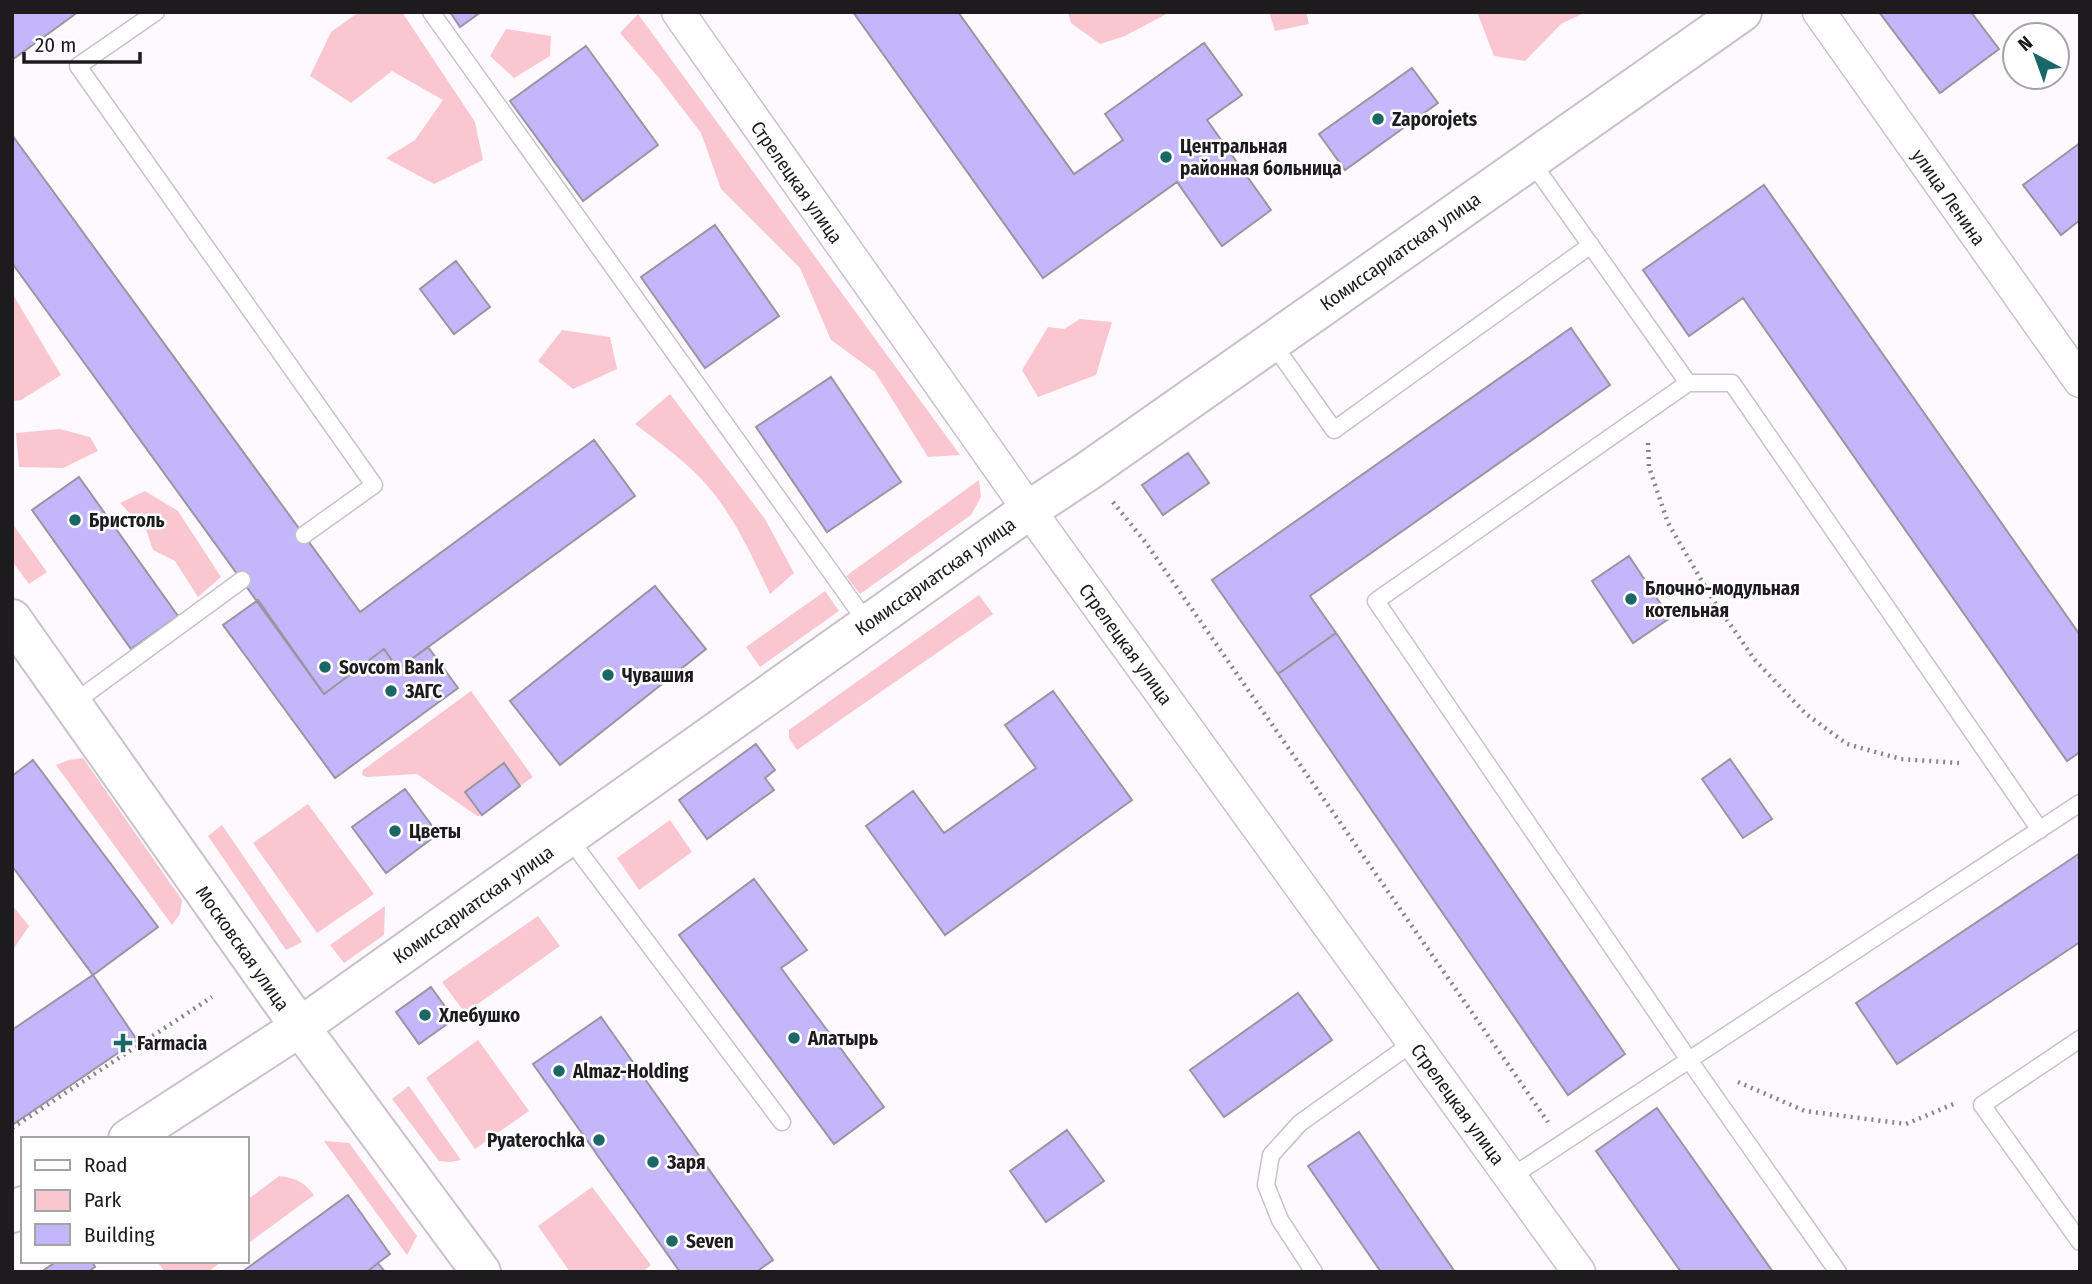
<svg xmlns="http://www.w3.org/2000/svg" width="2092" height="1284" font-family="'Fira Sans Condensed',sans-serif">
	<rect width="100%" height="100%" fill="#fdf9fe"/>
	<path fill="#fac7d0" d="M359 12H402L475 122 483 160 434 184 386 158 415 140 443 100 392 71 351 103 310 76 331 32Z
		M1068 12H1170L1125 36 1100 44 1071 23Z
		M1269 12H1306L1309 24 1275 31Z
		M1477 12H1586L1561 24 1525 61 1494 56Z
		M638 14 960 455 928 457 875 372 831 340 800 268 721 189 701 133 659 78 620 33Z
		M506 29 551 36 550 56 514 78 490 56Z
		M12 293 61 375 21 400 12 401Z
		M1080 319 1112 322 1096 375 1038 397 1022 370 1048 327 1064 329Z
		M562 330 610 337 617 369 573 389 538 361Z
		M670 394 765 519 794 573 770 594C753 558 736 520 710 489 690 464 661 444 635 424Z
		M60 429 90 437 98 451 63 468 19 467 16 433Z
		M979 480 981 497 971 515 860 594 846 576Z
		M145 491 178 511 221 577 198 597 175 561 153 550 147 532 120 503Z
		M12 523 47 572 29 584 12 561Z
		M825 591 839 611 760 667 746 647Z
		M979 595 993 614 797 750 789 738V730Z
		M471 691 533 777 520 786 503 763 465 792 482 815 477 816 417 774 367 777 362 775 363 770Z
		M83 758 182 900 180 914 172 925 56 765 69 760Z
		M308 804 374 894 317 933 253 843Z
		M670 820 692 852 639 890 617 858Z
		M222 825 302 942 286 950 208 836Z
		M12 905 29 926 12 951Z
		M385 906 384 935 344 963 330 945Z
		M538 916 560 946 465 1013 442 982Z
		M478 1040 529 1111 475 1149 426 1078Z
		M409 1086 461 1160 450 1162 439 1161 392 1099Z
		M324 1141 349 1143 417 1236 407 1255Z
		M279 1176C296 1178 304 1182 314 1195L247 1244V1200Z
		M592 1187 651 1265 642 1272H570L538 1226Z
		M162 1261H222L208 1272H165L159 1264Z"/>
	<path fill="#c3b6fb" stroke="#9896a0" stroke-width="2" d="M12 12H78L12 60Z
		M450 12H481L460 27Z
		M853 12H958L1074 174 1123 140 1105 114 1204 43 1242 95 1207 120 1271 210 1222 246 1177 182 1043 278Z
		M1879 12H1971L1999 49 1940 93Z
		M586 46 658 145 583 201 510 101Z
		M1412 68 1438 103 1345 170 1319 134Z
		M12 135 360 612 594 440 635 496 398 669 384 649 324 694 12 263Z
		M2080 143V220L2061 235 2023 185Z
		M1764 185 2080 635V752L2067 761 1743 298 1689 336 1643 270Z
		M715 225 779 316 705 368 641 277Z
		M456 261 490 307 454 334 420 289Z
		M1571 328 1610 385 1310 596 1336 633 1278 674 1212 580Z
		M831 377 901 482 827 532 756 427Z
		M1188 453 1209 483 1163 515 1142 485Z
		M79 477 178 616 131 649 32 510Z
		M1629 556 1670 618 1633 643 1592 581Z
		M655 586 706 649 560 765 510 701Z
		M258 600 324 694 384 649 398 669 428 647 458 688 335 778 223 625Z
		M1336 633 1625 1054 1568 1095 1278 674Z
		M1053 691 1132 800 945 935 866 826 913 791 944 833 1036 768 1005 725Z
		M756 744 775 770 765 778 774 790 707 839 679 800Z
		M1730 759 1772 819 1743 838 1702 779Z
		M33 760 158 927 93 975 12 866V776Z
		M504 763 520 786 482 815 465 792Z
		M405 789 438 834 386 873 352 827Z
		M2080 853V942L1897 1064 1856 1003Z
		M754 879 807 950 781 968 884 1107 834 1144 679 935Z
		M93 975 137 1040 12 1125V1030Z
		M431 987 454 1019 419 1044 396 1012Z
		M1298 993 1332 1040 1224 1117 1190 1070Z
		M601 1017 773 1260 756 1272H680L533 1064Z
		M1657 1108 1773 1272H1681L1596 1151Z
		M1067 1130 1104 1181 1046 1222 1010 1171Z
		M1359 1132 1455 1272H1381L1308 1166Z
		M348 1195 390 1254 378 1263 367 1272H242Z
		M57 1261H92L95 1267 88 1272H41Z
		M378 1263 385 1272H367Z"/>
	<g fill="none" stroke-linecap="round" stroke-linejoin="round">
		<g stroke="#c8c2ca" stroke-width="19">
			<path id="service" d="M156 12 78 66 374 485 304 535
				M431 12 868 624
				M1531 161 1688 383 1376 601 1689 1060 1838 1272
				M1271 341 1334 430 1591 245
				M1688 383H1732L2040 830
				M72 704 242 580
				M568 837 782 1122
				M2080 1039 1982 1105 2080 1242
				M1511 1177 2080 803
				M1314 1272 1280 1220 1266 1185 1271 1155 1300 1123 1414 1042"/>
		</g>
		<g stroke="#c8c2ca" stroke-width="35">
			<path id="minor" d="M678 12 1029 510 1579 1272
				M1819 12 2080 381"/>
		</g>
		<g stroke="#c8c2ca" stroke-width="42">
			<path id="tertiary" d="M12 619 300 1027 481 1272
				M128 1139 300 1027 1029 510 1088 471 1742 12
				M12 1213 23 1206"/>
		</g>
		<path stroke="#888589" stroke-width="4.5" stroke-dasharray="2 5" stroke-linecap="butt" d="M1648 443 1649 467 1668 523 1713 600 1755 660 1806 714 1847 744 1901 759 1959 763
			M1113 502 1146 543 1548 1122
			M1738 1082 1805 1111 1906 1124 1956 1103
			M12 1128 212 997"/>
		<use href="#service" stroke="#fff" stroke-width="16"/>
		<use href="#minor" stroke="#fff" stroke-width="32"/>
		<use href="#tertiary" stroke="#fff" stroke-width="38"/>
	</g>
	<g fill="#196766" stroke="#fff" stroke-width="2.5">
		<circle cx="1378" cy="119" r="7"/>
		<circle cx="1166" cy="157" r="7"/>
		<circle cx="75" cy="520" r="7"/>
		<circle cx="1631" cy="599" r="7"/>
		<circle cx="325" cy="667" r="7"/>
		<circle cx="608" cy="675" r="7"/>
		<circle cx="391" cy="691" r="7"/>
		<circle cx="395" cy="831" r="7"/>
		<circle cx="425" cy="1015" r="7"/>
		<circle cx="794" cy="1038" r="7"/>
		<path d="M119.5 1032.5h7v7h7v7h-7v7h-7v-7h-7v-7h7z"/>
		<circle cx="559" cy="1071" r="7"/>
		<circle cx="599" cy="1140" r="7"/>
		<circle cx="653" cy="1162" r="7"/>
		<circle cx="672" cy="1241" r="7"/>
	</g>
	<g text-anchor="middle" stroke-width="5" stroke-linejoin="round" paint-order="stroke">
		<g font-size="19" font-weight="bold" fill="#1d1b1e" stroke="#fff" text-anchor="start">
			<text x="1392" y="126">Zaporojets</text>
			<text x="1180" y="153">Центральная<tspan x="1180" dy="22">районная больница</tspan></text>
			<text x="89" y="527">Бристоль</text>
			<text x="1645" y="595">Блочно-модульная<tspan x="1645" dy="22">котельная</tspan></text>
			<text x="339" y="674">Sovcom Bank</text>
			<text x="622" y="682">Чувашия</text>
			<text x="405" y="698">ЗАГС</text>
			<text x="409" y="838">Цветы</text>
			<text x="439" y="1022">Хлебушко</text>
			<text x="808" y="1045">Алатырь</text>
			<text x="137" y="1050">Farmacia</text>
			<text x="573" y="1078">Almaz-Holding</text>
			<text x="585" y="1147" text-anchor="end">Pyaterochka</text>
			<text x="667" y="1169">Заря</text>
			<text x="686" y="1248">Seven</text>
		</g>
		<g font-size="19" fill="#1d1b1e" stroke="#fff">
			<text transform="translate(797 182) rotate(55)" y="7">Стрелецкая улица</text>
			<text transform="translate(1949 197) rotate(55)" y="7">улица Ленина</text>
			<text transform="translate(1400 251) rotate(-35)" y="7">Комиссариатская улица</text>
			<text transform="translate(935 576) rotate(-35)" y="7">Комиссариатская улица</text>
			<text transform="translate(1126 644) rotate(54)" y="7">Стрелецкая улица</text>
			<text transform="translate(473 904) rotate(-35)" y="7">Комиссариатская улица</text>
			<text transform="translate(243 948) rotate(55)" y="7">Московская улица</text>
			<text transform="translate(1458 1104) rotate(54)" y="7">Стрелецкая улица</text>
		</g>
	</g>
	<rect width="2092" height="1284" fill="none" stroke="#1d1b1e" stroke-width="28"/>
	<rect x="21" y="1137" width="228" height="126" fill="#ffffff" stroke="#a5a4a5" stroke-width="2"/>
	<rect x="35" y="1160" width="35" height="10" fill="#ffffff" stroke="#a5a4a5" stroke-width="2"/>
	<text x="84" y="1172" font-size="21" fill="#1d1b1e">Road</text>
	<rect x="35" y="1190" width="35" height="21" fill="#fac7d0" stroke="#a5a4a5" stroke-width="2"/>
	<text x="84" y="1207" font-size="21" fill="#1d1b1e">Park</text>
	<rect x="35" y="1224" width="35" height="21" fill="#c3b6fb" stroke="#a5a4a5" stroke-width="2"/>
	<text x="84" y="1242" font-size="21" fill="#1d1b1e">Building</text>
	<g transform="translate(2036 56) rotate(319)"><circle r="33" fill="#ffffff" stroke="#a5a4a5" stroke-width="2"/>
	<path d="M0-5L12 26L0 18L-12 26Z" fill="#196766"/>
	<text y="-10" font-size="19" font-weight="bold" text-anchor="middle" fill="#1d1b1e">N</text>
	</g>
	<path d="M24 52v10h116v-10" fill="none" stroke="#1d1b1e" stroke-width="3.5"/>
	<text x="35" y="52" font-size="21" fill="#1d1b1e" stroke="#ffffff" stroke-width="5" paint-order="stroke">20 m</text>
</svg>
